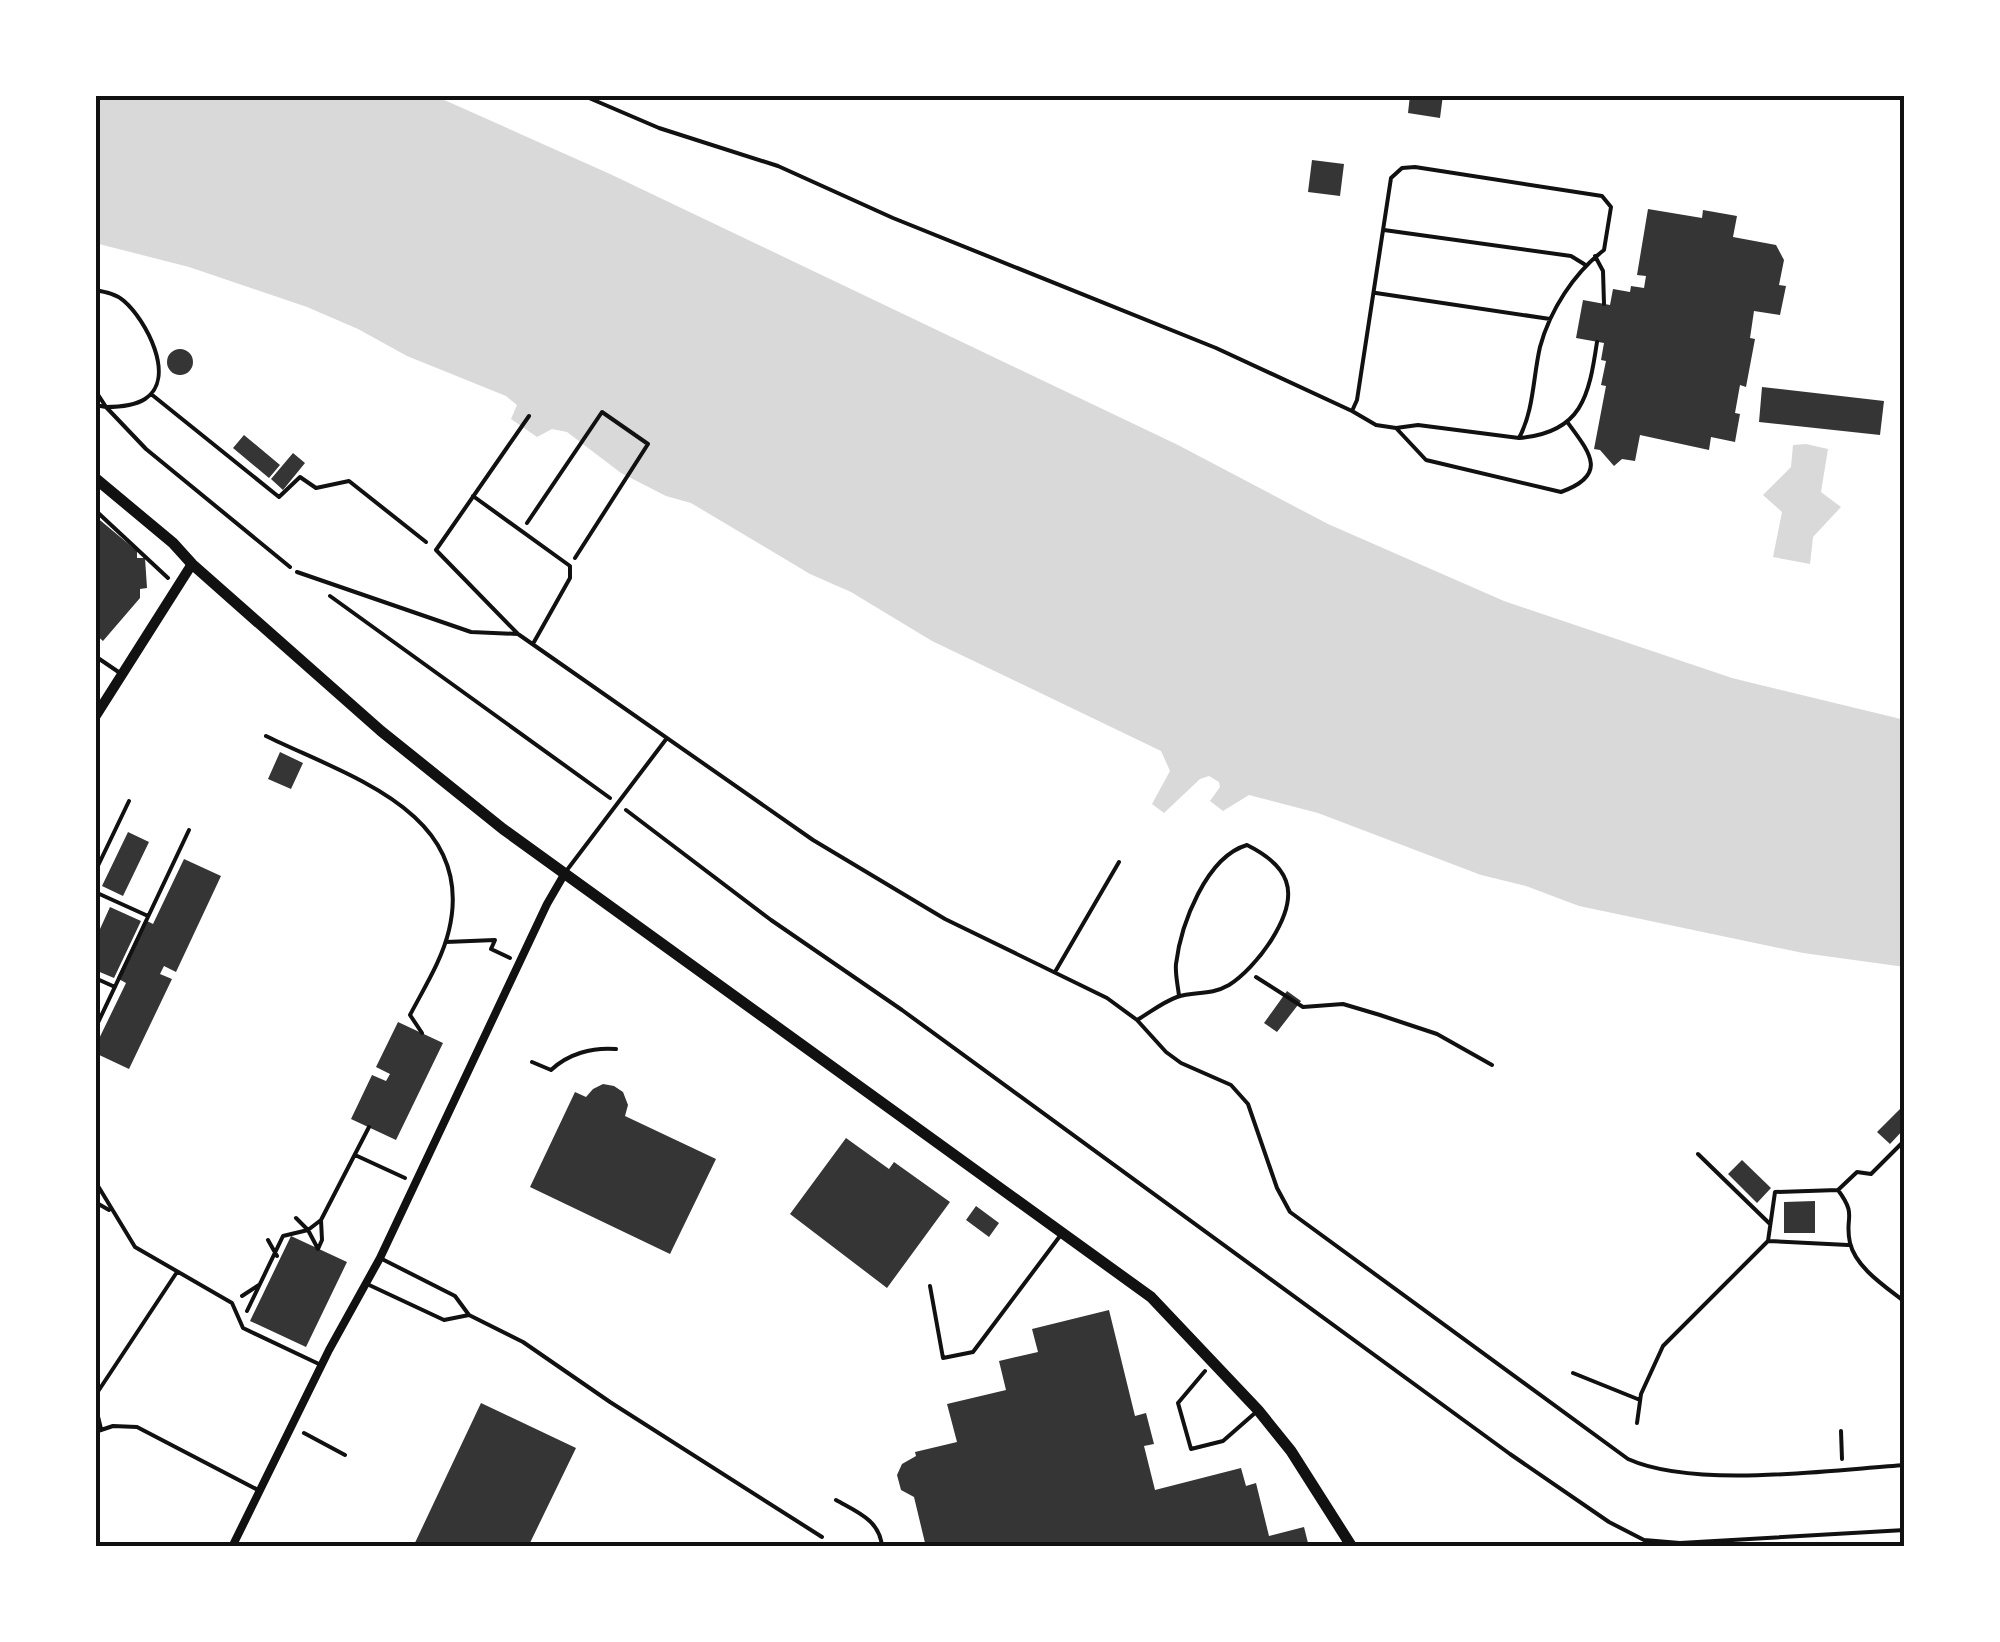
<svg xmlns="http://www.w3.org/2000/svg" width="2000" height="1642" font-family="'Open Sans',sans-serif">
	<rect width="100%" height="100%" fill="#fff"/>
	<path fill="#d9d9d9" d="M95 95H433L610 174 1178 445 1328 524 1504 601 1732 678 1905 720V967L1803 953 1579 906 1526 886 1481 875 1318 813 1249 795 1223 811 1210 801 1220 787 1219 782 1209 776 1200 779 1164 813 1152 804 1170 771 1161 751 932 641 851 592 810 574 691 503 666 496 621 473 567 432 552 429 537 437 511 419 517 405 506 396 407 356 358 329 307 307 189 267 95 243Z
		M1806 444 1828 449 1821 492 1841 507 1813 537 1810 564 1773 557 1782 512 1763 495 1791 467 1793 445Z"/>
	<path fill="#353535" d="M1410 95H1443L1440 118 1408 113Z
		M1312 160 1344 164 1340 196 1308 192Z
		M1648 209 1702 218 1703 210 1737 216 1733 237 1776 245 1784 260 1779 285 1786 286 1780 315 1754 311 1750 338 1755 339 1746 387 1740 385 1735 413 1740 414 1735 442 1711 437 1709 450 1640 435 1635 461 1622 459 1614 466 1600 450 1594 449 1606 386 1601 385 1606 361 1601 360 1604 343 1576 338 1583 300 1610 305 1613 289 1630 292 1631 286 1644 288 1646 276 1637 275Z
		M167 362a13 13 0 1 1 26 0a13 13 0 1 1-26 0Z
		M1762 387 1884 401 1880 435 1759 422Z
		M244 435 280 465 269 478 233 448Z
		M293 453 305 463 283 490 271 479Z
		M95 516 137 551V558H145L147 588 140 589V598L103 641 95 634Z
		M280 752 303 763 291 789 268 779Z
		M128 832 149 842 123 896 102 886Z
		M184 859 221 876 176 972 164 966 160 974 172 979 129 1069 95 1053V1047L126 983 117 978 145 920 153 924Z
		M110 907 141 921 114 978 95 970V940Z
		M1287 991 1301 1001 1277 1032 1264 1023Z
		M398 1022 443 1043 396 1140 351 1119 372 1075 386 1081 390 1074 376 1067Z
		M603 1084 614 1086 623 1092 628 1105 625 1116 716 1159 670 1254 530 1187 575 1092 586 1097 593 1089Z
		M1903 1106 1905 1128 1890 1144 1877 1132Z
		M846 1138 889 1169 894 1162 950 1202 887 1288 790 1214Z
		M1742 1160 1771 1188 1757 1203 1728 1174Z
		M1815 1201V1233H1784V1202Z
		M976 1206 999 1223 989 1237 966 1220Z
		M291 1236 347 1262 306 1347 250 1321Z
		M1109 1310 1135 1416 1146 1413 1154 1444 1144 1446 1155 1490 1241 1468 1246 1486 1256 1483 1269 1536 1304 1527 1309 1547H926L914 1497 901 1490 897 1475 902 1464 916 1456 915 1452 957 1442 947 1404 1006 1390 999 1361 1038 1352 1032 1329Z
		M481 1403 576 1448 528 1547H413Z"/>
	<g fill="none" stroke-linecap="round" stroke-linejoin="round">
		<path stroke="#111" stroke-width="4" d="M95 290C106 292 116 294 124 301 146 320 177 378 145 399 134 406 119 407 106 407L95 390
			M151 394 279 497 300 477 316 488 349 481 426 542
			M95 405 106 407 146 449 290 567
			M95 510 168 578
			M527 523 602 412 648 444 575 558
			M330 596 610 798
			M266 736C347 776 477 812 449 930 442 960 424 988 410 1015L422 1033
			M626 810 771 920 902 1010 1510 1454 1609 1522 1644 1540 1680 1543 1905 1530
			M95 872 129 801
			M95 892 148 916
			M446 942 495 940 491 949 510 958
			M1256 977 1303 1007 1343 1004 1380 1015 1437 1034 1492 1065
			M95 978 115 987
			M95 1029 189 830
			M1698 1154 1770 1224
			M355 1155 405 1178
			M1838 1190 1857 1172 1871 1174 1905 1140
			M296 1218 308 1230 318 1249 322 1240 321 1220
			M268 1240 277 1256
			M1768 1241 1848 1245
			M242 1296 259 1285
			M247 1311 283 1236 308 1230 321 1220 369 1127
			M1573 1373 1640 1400
			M1637 1423 1641 1394 1663 1346 1768 1241 1775 1192 1838 1190C1858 1217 1844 1216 1850 1243 1856 1268 1886 1287 1905 1302
			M1841 1431 1842 1459
			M304 1433 345 1455"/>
		<path stroke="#111" stroke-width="4" d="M582 95 659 128 778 166 893 218 1216 348 1352 411
			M1415 167 1602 196 1611 207 1604 250C1574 273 1550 310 1540 347 1533 377 1534 410 1519 438L1418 425 1396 428 1376 425 1352 411 1357 400 1391 178 1402 168Z
			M1384 230 1571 256 1584 264
			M1595 256 1603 271 1604 304
			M1376 293 1550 319
			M529 416 436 550 518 634 813 840 945 919 1107 998 1137 1020 1166 1052 1181 1063 1231 1085 1248 1104 1277 1188 1290 1212 1628 1459C1694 1489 1830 1470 1905 1465
			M1396 428 1426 460 1561 492C1608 475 1591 454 1568 423
			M1519 438C1582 433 1589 396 1597 342
			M473 496 570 566V578L534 642
			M297 572 471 632 518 634
			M95 656 120 673
			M567 870 667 738
			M1055 972 1119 862
			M1137 1020C1149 1013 1163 1002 1177 997 1195 991 1210 996 1229 985 1255 969 1298 914 1286 881 1280 864 1263 853 1247 845 1206 857 1181 924 1176 964 1175 974 1178 986 1179 996
			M532 1062 551 1070C568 1054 592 1047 616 1049
			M95 1181 135 1247 232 1303 243 1328 321 1365
			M95 1202 109 1210
			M380 1258 455 1296 469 1315 523 1342 610 1402 822 1537
			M367 1284 444 1320 469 1315
			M930 1286 943 1358 973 1352 1060 1236
			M1205 1371 1178 1403 1191 1449 1223 1441 1255 1413
			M95 1396 177 1272
			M95 1404 101 1429
			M95 1432 113 1426 137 1427 260 1491
			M836 1500C857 1512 880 1520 882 1547"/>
		<path stroke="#111" stroke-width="8" d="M232 1547 329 1350 380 1258 547 904 565 873"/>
		<path stroke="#111" stroke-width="10" d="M95 717 192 564"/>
		<path stroke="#111" stroke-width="11" d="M95 478 173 543 192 564 381 731 503 829 1151 1297 1258 1410 1291 1451 1352 1547"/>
	</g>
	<rect width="2000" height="1642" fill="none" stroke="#ffffff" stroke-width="195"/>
	<rect x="98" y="98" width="1804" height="1446" fill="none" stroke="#111" stroke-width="4"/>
</svg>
